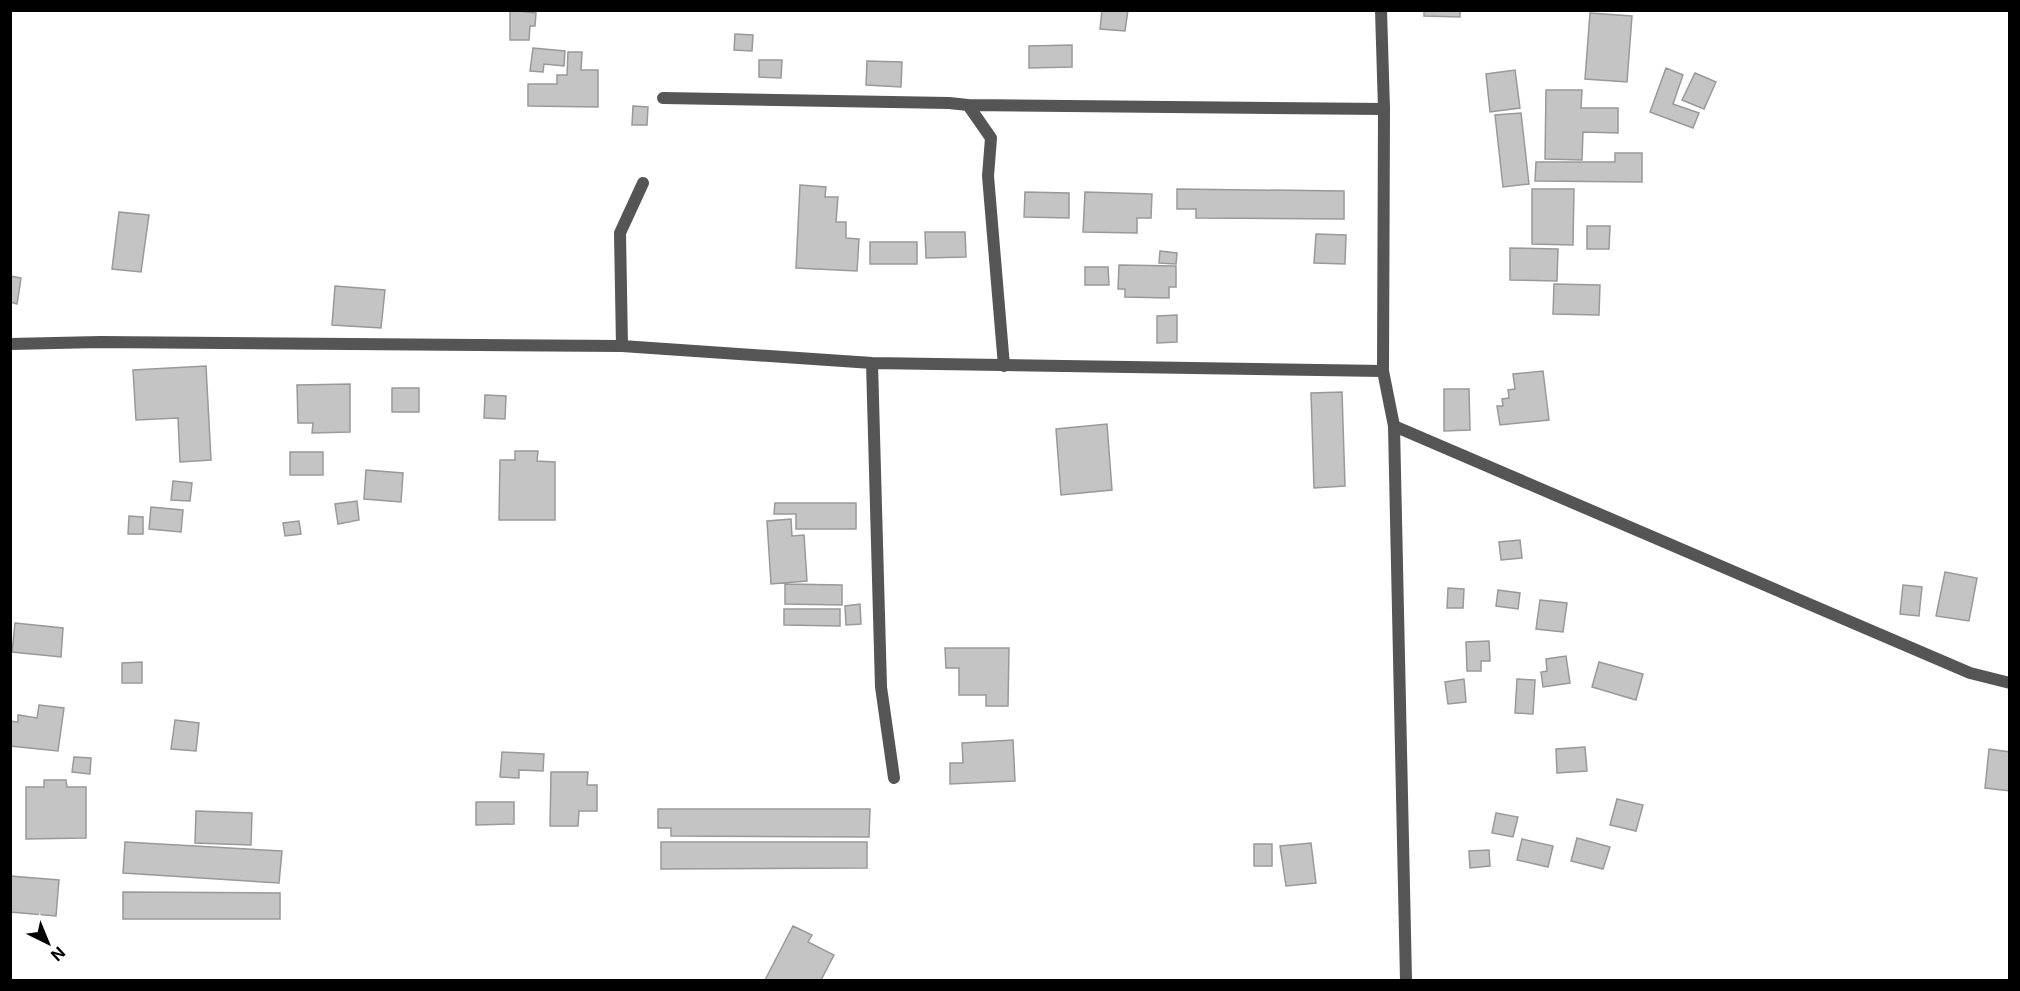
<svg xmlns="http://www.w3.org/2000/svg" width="2020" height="991" font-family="Inter,sans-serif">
	<rect width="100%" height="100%" fill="#fff"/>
	<path fill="#c4c4c4" stroke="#999" stroke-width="1.5" d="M510 10 536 13 535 26H530L529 40H510Z
		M1102 10H1128L1125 31 1100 29Z
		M1424 10H1460V17L1424 16Z
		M1590 13 1632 16 1627 82 1585 79Z
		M735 34 753 35 752 51 734 50Z
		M1072 45V67L1029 68V46Z
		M533 48 565 51 564 66 544 64 543 72 530 71Z
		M568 52H582L581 70H598V107L528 106V84H557V75H567Z
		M759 60H782L781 78 759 77Z
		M867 61 902 62 901 87 866 85Z
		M1666 68 1683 75 1673 104 1699 113 1693 128 1650 112Z
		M1515 70 1520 108 1490 112 1486 74Z
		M1695 73 1716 82 1704 109 1682 100Z
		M1546 90H1582L1581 108H1618V133L1583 132 1582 160 1545 159Z
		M633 106 648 107 647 125H632Z
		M1521 113 1529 184 1503 187 1495 115Z
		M1615 153H1642V182L1535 181 1536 162H1615Z
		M800 185 826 187 825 197H838L836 222H846V238L859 239 857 271 796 268Z
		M1177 189 1344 191V219L1196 218V209H1177Z
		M1532 189H1574L1573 245 1532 244Z
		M1025 192 1069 193V218L1024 217Z
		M1085 192 1152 194 1151 218H1137V233L1083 232Z
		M119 212 149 215 141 272 112 269Z
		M1587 226H1610L1609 249H1587Z
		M925 232H965L966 257 926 258Z
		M1316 234 1346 235 1345 264 1314 263Z
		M870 242H917V264H870Z
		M1510 248 1558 249 1557 281 1510 280Z
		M1160 251 1177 253 1176 264 1159 263Z
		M1119 265 1176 266V287H1169V298L1125 297V289H1118Z
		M1085 267H1108L1109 285H1085Z
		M10 276 21 278 17 304 10 302Z
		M1554 284 1600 285 1599 315 1553 314Z
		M335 286 385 290 381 328 332 325Z
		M1177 315V342L1157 343V316Z
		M206 366 211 460 180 462 178 418 136 420 133 370Z
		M1543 371 1549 420 1500 425 1497 406H1503L1502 399 1509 398 1508 390 1515 389 1513 374Z
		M350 384V432L312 433 313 423H298L297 385Z
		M392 388H419V412H392Z
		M1444 389H1469L1470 430 1444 431Z
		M1342 392 1345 486 1314 488 1311 393Z
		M485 395 506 396 505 419 484 418Z
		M1107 424 1112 490 1061 495 1056 429Z
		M515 451H538L537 461 555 462V520H499L500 460H515Z
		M290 452H323V475H290Z
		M366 470 403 473 401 502 364 499Z
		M173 481 192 483 190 501 171 500Z
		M357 501 359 520 338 524 335 504Z
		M775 503H856V529H796V514H774Z
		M151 507 183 510 181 532 149 529Z
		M129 516 143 517V534H128Z
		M791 519 792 536 804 535 807 581 771 584 767 521Z
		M299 521 301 534 285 536 283 523Z
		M1520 540 1522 558 1501 560 1499 542Z
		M1945 572 1977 578 1969 621 1936 616Z
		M785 584 842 585V605L785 604Z
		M1903 585 1922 587 1919 616 1900 614Z
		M1448 588 1464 589 1463 608H1447Z
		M1498 590 1520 593 1518 609 1496 606Z
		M1540 600 1567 603 1563 632 1536 629Z
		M860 604 861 624 846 625 845 606Z
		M784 609H840V626L784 625Z
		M15 623 63 628 61 657 12 652Z
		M1489 641 1490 661H1481V671H1467L1466 642Z
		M945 648H1009L1008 706H986V695H959V668H946Z
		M1566 656 1570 683 1543 687 1541 672 1547 671 1546 659Z
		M142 662V683H122V663Z
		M1599 662 1643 674 1636 700 1592 687Z
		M1464 679 1466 702 1448 704 1445 682Z
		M1517 679 1535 680 1533 714 1515 713Z
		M39 705 64 708 58 751 10 746V721L18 722V715L37 718Z
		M175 720 199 723 196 751 171 749Z
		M1013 740 1015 781 950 784V763H963L962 743Z
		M1585 747 1587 771 1557 773 1556 749Z
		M1989 749 2010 752V791L1985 788Z
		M502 752 544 754 543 771 519 770V778L500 777Z
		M74 757 91 758 90 774 72 772Z
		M551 772H588L587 785H597V811H579L578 826H550Z
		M44 780H66L67 787H86V838L26 839V787H44Z
		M1617 799 1643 805 1636 831 1610 825Z
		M476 802H514V824L476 825Z
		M658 809H870L869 837 671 836V828H658Z
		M196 811 252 813 251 845 195 843Z
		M1496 813 1518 817 1513 837 1492 833Z
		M1577 838 1610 847 1603 869 1571 861Z
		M1522 839 1553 846 1548 867 1517 860Z
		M125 842 282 851 279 883 123 873Z
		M661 842H867V868L661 869Z
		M1311 843 1316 883 1286 886 1280 846Z
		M1254 844H1272V866H1254Z
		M1489 850 1490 866 1470 868 1469 851Z
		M10 876 59 880 56 916 10 912Z
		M123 892 280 893V919H123Z
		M793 926 812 935 808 942 834 955 821 980H765Z"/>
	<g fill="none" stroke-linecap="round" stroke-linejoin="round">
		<path stroke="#555" stroke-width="12" d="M663 98 949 103 968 105 1384 109
			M968 105 991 138 988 176 1004 366
			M622 346 620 233 643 183"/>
		<path stroke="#555" stroke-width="12" d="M1381 10 1384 109 1383 371 1394 426 1406 980
			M10 344 100 342 622 346 872 363 1383 371
			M872 363 881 687 894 778
			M1394 426 1970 673 2010 683"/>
	</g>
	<rect width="2020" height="991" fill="none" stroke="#000000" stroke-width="24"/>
	<g transform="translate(48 943) rotate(137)" stroke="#ffffff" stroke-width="4.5" paint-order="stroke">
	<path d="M0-4.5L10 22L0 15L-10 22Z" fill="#000000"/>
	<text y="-9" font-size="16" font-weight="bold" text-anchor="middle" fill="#000000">N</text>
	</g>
</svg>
